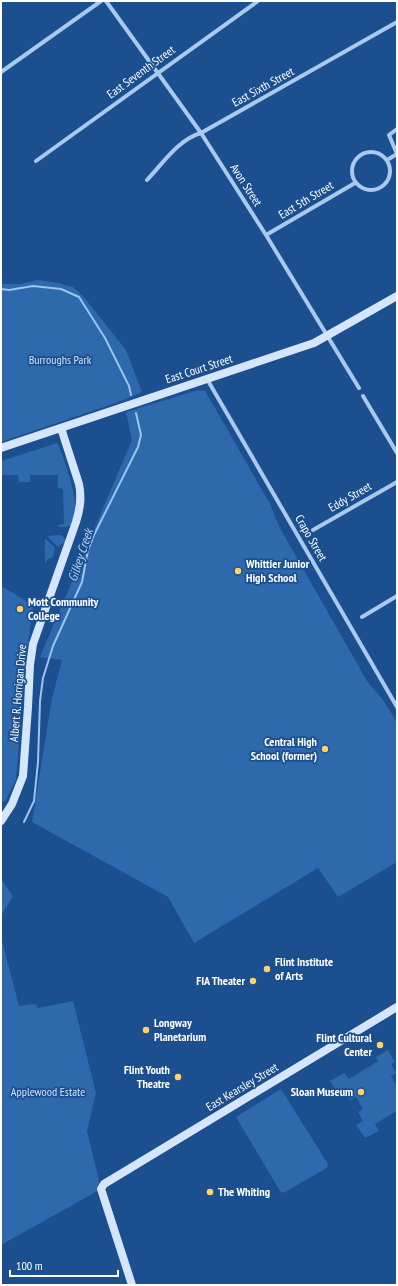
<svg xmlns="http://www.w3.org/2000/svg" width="398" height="1286" font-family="'PT Sans Narrow',sans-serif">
	<rect width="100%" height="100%" fill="#1b4f8f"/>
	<path fill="#2e69ad" d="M38 280 58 283 73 287 83 296 126 350 142 392 116 403 1 442V284H20Z
		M198 390 205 391 211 401 270 504 280 528 367 681 384 701 397 723V862L338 897 318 868 194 943 168 897 32 822 52 698 62 660 40 657 132 440 126 412Z
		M57 443 59 446C65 464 84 509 71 525 68 528 63 527 59 527L58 525 64 524 63 489 58 488V475H30V482H19L18 475H1V461Z
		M60 535 63 536 66 541 58 547 47 536Z
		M45 538 55 548 53 557 48 559 45 564Z
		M1 586 33 605 27 653 16 779 5 802 1 801Z
		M1 879 13 896 1 916Z
		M1 937 19 1006 36 1004 38 1008 73 1001 96 1093 87 1131 101 1189 1 1245Z
		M388 1050 395 1062 391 1064 396 1073 391 1076 397 1086V1111L375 1124 379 1131 365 1138 356 1125 363 1121 358 1112 363 1109 356 1097 350 1100 345 1092 339 1096 330 1081 344 1073 349 1079 378 1061 376 1057Z
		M281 1089 328 1164 327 1168 283 1193 280 1191 236 1117Z"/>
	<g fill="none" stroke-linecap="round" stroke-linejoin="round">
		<path stroke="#9cc4f0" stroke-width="2" d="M1 289 9 290 33 286 61 289 79 297 105 338 129 386 131 395
			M24 822 34 801 38 762 40 701 43 678 53 646 82 582 88 550 94 535 138 447 141 435 136 413"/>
		<path stroke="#a9c9ee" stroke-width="4" d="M106 1 201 133 266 235 359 388
			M1 72 101 1
			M352 171a19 19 0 1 1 38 0a19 19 0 1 1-38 0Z
			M387 160 397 154 389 135 397 129
			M36 161 258 1
			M147 180C163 163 179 139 201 133L397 22
			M266 235 355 183
			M207 379 397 707
			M363 396 397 453
			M313 530 397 482
			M362 617 397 596"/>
		<path stroke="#d6e6fa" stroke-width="8" d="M1 448 314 343 397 296
			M1 821 12 804 23 776 28 707 30 665 33 644 76 522C80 509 82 498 79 484L61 428
			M132 1285 101 1189 104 1184 397 1007"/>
	</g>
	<g fill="#ffd166" stroke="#1b4f8f" stroke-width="1.5">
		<circle cx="238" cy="571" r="4"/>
		<circle cx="20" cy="609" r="4"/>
		<circle cx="325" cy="749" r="4"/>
		<circle cx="267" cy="969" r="4"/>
		<circle cx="253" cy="981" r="4"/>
		<circle cx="146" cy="1030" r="4"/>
		<circle cx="380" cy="1045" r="4"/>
		<circle cx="178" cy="1077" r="4"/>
		<circle cx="361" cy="1092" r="4"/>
		<circle cx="210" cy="1192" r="4"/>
	</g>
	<g text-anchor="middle" stroke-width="3.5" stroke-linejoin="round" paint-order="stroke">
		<g font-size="12" fill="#fff" stroke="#1b4f8f">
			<text transform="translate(141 72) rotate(-36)" y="4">East Seventh Street</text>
			<text transform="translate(263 87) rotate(-29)" y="4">East Sixth Street</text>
			<text transform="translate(246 185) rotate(57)" y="4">Avon Street</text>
			<text transform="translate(306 200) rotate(-31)" y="4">East 5th Street</text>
			<text transform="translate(199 369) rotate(-18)" y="4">East Court Street</text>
			<text transform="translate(350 497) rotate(-30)" y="4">Eddy Street</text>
			<text transform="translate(311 538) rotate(60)" y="4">Crapo Street</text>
			<text transform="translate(18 693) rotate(-85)" y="4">Albert R. Horrigan Drive</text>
			<text transform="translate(242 1087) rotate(-31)" y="4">East Kearsley Street</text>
		</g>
		<g font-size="12" fill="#cfe3fa" stroke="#1b4f8f">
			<text x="60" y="364">Burroughs Park</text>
			<text x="48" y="1096">Applewood Estate</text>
		</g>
		<g font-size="12" font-weight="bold" fill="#fff" stroke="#1b4f8f" text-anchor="start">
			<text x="246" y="568">Whittier Junior<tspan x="246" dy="14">High School</tspan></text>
			<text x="28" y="606">Mott Community<tspan x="28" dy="14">College</tspan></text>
			<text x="317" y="746" text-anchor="end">Central High<tspan x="317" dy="14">School (former)</tspan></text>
			<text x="275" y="966">Flint Institute<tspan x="275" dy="14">of Arts</tspan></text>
			<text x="245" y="985" text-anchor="end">FIA Theater</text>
			<text x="154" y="1027">Longway<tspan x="154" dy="14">Planetarium</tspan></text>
			<text x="372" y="1042" text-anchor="end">Flint Cultural<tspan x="372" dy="14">Center</tspan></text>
			<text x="170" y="1074" text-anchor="end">Flint Youth<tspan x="170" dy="14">Theatre</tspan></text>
			<text x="353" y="1096" text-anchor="end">Sloan Museum</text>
			<text x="218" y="1196">The Whiting</text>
		</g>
		<g font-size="13" font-style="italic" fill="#b5d3f5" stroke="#1b4f8f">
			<text transform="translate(80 555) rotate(-72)" y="5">Gilkey Creek</text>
		</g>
	</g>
	<rect width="398" height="1286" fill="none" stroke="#ffffff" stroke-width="4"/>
	<path d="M10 1270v6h108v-6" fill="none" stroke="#ffffff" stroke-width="2"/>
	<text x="16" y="1270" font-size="12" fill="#ffffff" stroke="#1b4f8f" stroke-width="3" paint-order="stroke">100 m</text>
</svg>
